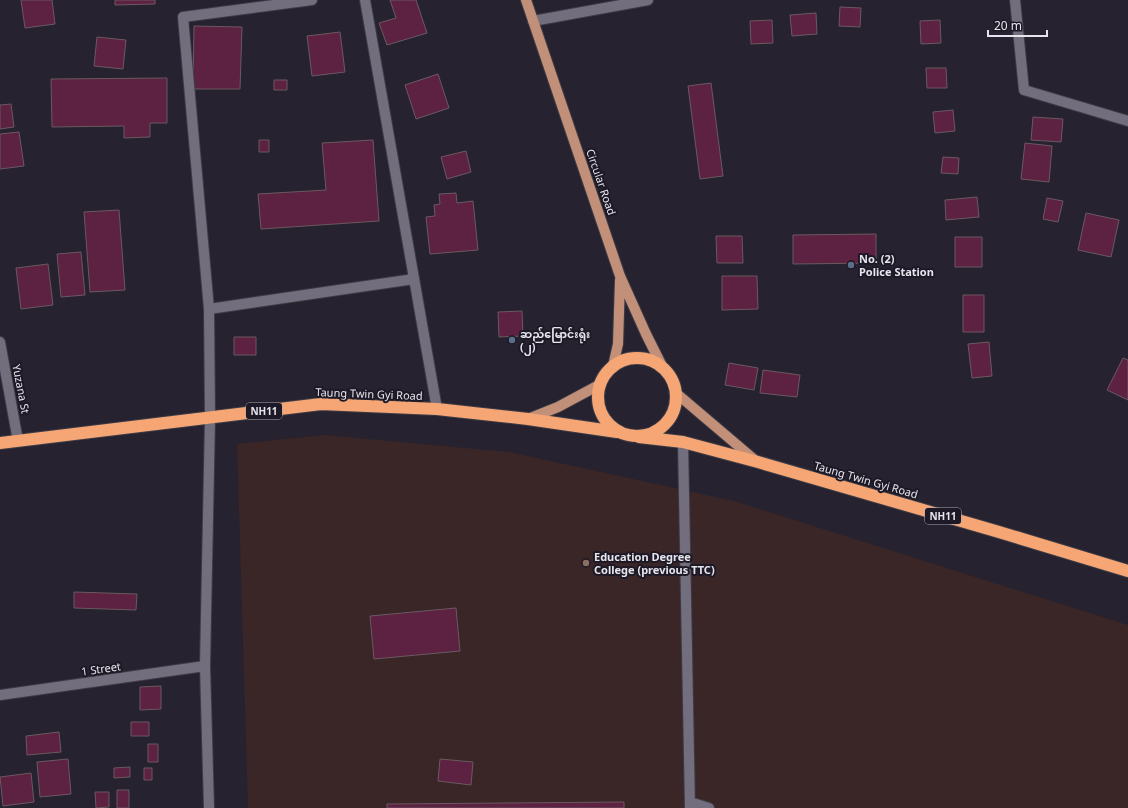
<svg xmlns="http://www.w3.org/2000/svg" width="1128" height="808" font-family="'Noto Sans','Noto Sans Myanmar',sans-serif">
	<rect width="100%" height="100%" fill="#26222f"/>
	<path fill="#3a2626" d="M325 435 509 452 734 501 1128 625V808H248L237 444Z"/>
	<path fill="#5d2142" stroke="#6a5961" d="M21 0H52L55 24 25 28Z
		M115 0H155V4L115 5Z
		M390 0H416L427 33 387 45 379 23 396 18Z
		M840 7 861 8 860 27 839 26Z
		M816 13 817 34 792 36 790 15Z
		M772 20 773 43 751 44 750 21Z
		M940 20 941 43 921 44 920 21Z
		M194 26 242 27 240 89H193Z
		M340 32 345 72 312 76 307 36Z
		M97 37 126 40 123 69 94 66Z
		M926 68H946L947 88H927Z
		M438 74 449 108 416 119 405 85Z
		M167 78V123H150V137L124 138V126L52 127 51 79Z
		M274 80H287V90H274Z
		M711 83 723 176 700 179 688 86Z
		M11 104 14 127 0 129V105Z
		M953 110 955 131 935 133 933 112Z
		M1033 117 1063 119 1061 142 1031 140Z
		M19 132 24 166 0 169V134Z
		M259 140H269V152H259Z
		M373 140 379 221 261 229 258 194 326 190 322 143Z
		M1025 143 1052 146 1049 182 1021 179Z
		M466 151 471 172 447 179 441 157Z
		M943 157 959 158 958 174 941 173Z
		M456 193 457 203 473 201 478 250 430 254 426 217 435 216 434 205 440 204 439 194Z
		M977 197 979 217 946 220 945 200Z
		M1047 198 1063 201 1058 222 1043 219Z
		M119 210 125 290 90 292 84 212Z
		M1086 213 1119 220 1111 257 1078 250Z
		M876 234V263L793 264V235Z
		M716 236H742L743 263H717Z
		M955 237H982V267H955Z
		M81 252 85 295 61 297 57 254Z
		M48 264 53 305 21 309 16 268Z
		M722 276H757L758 309 722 310Z
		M963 295H984V332H963Z
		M522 311 523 336 499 337 498 312Z
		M234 337H256V355H234Z
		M989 342 992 376 972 378 968 344Z
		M1123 358 1128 360V400L1107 390Z
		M729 363 758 368 754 390 725 385Z
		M763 370 800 375 797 397 760 393Z
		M74 592 137 594 136 610 74 608Z
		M456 608 460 651 374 659 370 616Z
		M161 686V709L140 710V687Z
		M131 722H149V736H131Z
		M59 732 61 752 27 755 26 736Z
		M148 744H158V762H148Z
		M68 759 71 794 40 797 37 762Z
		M440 759 473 762 471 785 438 781Z
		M130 767V777L114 778V768Z
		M144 768H152V780H144Z
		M31 773 34 802 3 806 0 777Z
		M117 790H129V808H117Z
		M95 792H109V807L96 808Z
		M624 802V808H387V804Z"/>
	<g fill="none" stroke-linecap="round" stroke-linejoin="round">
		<g stroke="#3e3c46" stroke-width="12">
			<path id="minor" d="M365 0 437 409
				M1015 0 1024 90 1128 121
				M533 21 648 0
				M209 309 414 279
				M0 342 18 441
				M683 442 690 808
				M0 695 205 666
				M690 802 709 808
				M209 808 205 666 210 418 209 309 183 17 312 0"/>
		</g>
		<g stroke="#3e3c46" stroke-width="12">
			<path id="major" d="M526 0 620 276 646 334 663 368
				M613 366 618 344 620 280
				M676 393 756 461
				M528 419 558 407 599 385"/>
		</g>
		<g stroke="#3e3c46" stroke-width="14">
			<path id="highway" d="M598 397a39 39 0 1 1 78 0a39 39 0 1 1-78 0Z
				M639 437 683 442 758 462 999 532 1128 571
				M0 443 321 404 437 409 528 419 617 432"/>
		</g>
		<use href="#minor" stroke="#736e7e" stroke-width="10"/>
		<use href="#major" stroke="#c29078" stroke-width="10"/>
		<use href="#highway" stroke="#f6a674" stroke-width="12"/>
	</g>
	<g fill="#5c6f8a" stroke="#1d1926" stroke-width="1.5">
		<circle cx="851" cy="265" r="4"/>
		<circle cx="512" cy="340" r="4"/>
	</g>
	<circle fill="#8d6e63" stroke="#1d1926" stroke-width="1.5" cx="586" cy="563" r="4"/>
	<g text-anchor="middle" stroke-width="4" stroke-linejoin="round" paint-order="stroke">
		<g fill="#1d1926" stroke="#aaa7b1" stroke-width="1">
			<rect x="246" y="403" width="36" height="16" rx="3"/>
			<rect x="925" y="508" width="36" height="16" rx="3"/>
		</g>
		<g font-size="10" font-weight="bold" fill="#e6e4ec">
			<text x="264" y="415">NH11</text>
			<text x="943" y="520">NH11</text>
		</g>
		<g font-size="11" fill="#e6e4ec" stroke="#1d1926">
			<text transform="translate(601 182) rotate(71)" y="4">Circular Road</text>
			<text transform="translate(21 389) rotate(79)" y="4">Yuzana St</text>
			<text transform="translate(369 394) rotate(2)" y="4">Taung Twin Gyi Road</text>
			<text transform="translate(866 480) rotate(16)" y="4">Taung Twin Gyi Road</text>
			<text transform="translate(101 669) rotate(-8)" y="4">1 Street</text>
		</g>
		<g font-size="11" font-weight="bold" fill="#e6e4ec" stroke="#1d1926" text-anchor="start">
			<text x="859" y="263">No. (2)<tspan x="859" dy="13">Police Station</tspan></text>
			<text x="520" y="338">ဆည်မြောင်းရုံး<tspan x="520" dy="13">(၂)</tspan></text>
			<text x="594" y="561">Education Degree<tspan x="594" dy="13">College (previous TTC)</tspan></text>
		</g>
	</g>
	<path d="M988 30v6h59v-6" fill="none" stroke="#e6e4ec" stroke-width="2"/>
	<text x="994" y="30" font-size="12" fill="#e6e4ec" stroke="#1d1926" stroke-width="3" paint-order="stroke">20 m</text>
</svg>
